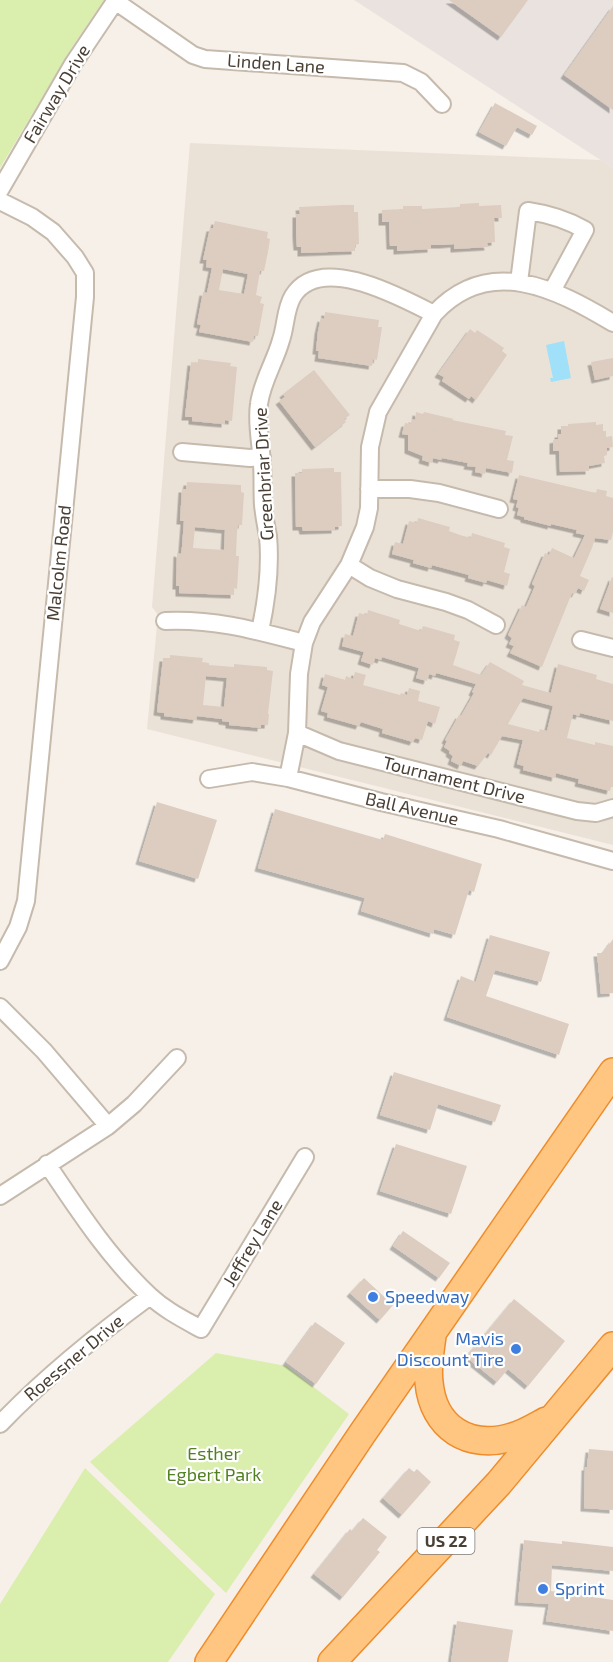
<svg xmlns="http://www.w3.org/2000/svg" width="613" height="1662" font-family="'Exo 2',sans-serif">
	<defs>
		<filter id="shadow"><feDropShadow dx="-3.5" dy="3.5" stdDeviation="0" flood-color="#0004"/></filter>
	</defs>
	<rect width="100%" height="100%" fill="#f6f0e9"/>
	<path fill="#ebe2d7" d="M190 143 601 160 613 168V845L147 729 158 615 152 607Z"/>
	<path fill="#e9e2de" d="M354 0H613V168L582 148Z"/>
	<path fill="#daeeae" d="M0 0H104L73 46 0 168Z
		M216 1353 286 1366 349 1414 226 1593 90 1462Z
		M85 1468 215 1594 168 1662H0V1604Z"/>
	<path fill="#a0e0f9" d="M564 341 571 378 551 382 550 378H553L546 345Z"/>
	<path fill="#dccdc0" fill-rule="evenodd" filter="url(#shadow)" d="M449 0H528L501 37Z
		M613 6V110L564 75Z
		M495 103 537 126 532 135 517 127 506 146 479 132Z
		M479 203V206L501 205 502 218H494L495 242 487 243 488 247 454 249V244L443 245H431V249L397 251V246H390L389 222H382V210L403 209V206H422V209L460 207V204Z
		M342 205H354V212H358L359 244 355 245V251L301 253V247H297L296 234V214H300L299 207Z
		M215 221 268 232 267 238 270 239 268 252 264 271H260L256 295 262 297 260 303 264 304 258 336H254L253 342 199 332 201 325 197 324 203 292 207 293 212 268 206 267 207 260H203L210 228H213ZM223 269 248 274 244 294 219 290Z
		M325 312 379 320 378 327H382L377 360 373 359 372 366 318 358 319 351H316L318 331 321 318 324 319Z
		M470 329 475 333 477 330 488 337 504 348 502 351 507 355 476 400 471 396 469 399 442 381 444 377 438 374Z
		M613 358V376L595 380 591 362Z
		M198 359 231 363 230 366 237 367 232 421 225 420V424L212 423 192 421V417H185L191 362 198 363Z
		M314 370 350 415 344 419 346 422 315 447 279 401 285 397 283 394Z
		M416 412 423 414 424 412 454 419 452 420 506 431 505 435 513 436 507 460 514 461 512 473 486 468 485 474 475 472 476 467 467 466 468 463 442 458 441 460 433 458 432 463 422 460 423 456 408 450V435L402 434 405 423 411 424 412 419 415 420Z
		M596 422V425L603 424V431H606V437L612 436 613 447 607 448V455L604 456 605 463 589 466V471L560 472 559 451H553V440L558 439V434H561V426H568V424Z
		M334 468V472H341L342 526 335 527V530L303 531 302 527H296L295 473H302V469Z
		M519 475 596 493 597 489 607 491 606 496 613 498V532L611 540 595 538 592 548 580 576 589 580 584 591 578 588 575 594 572 593 542 667 510 653 514 646 509 644 512 638 508 635 522 605 526 607 535 586 532 584 545 553 549 555 552 548 574 558 585 535 576 533 577 530 551 524V526L524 519V517L517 515 519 508 516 507 518 500 513 499Z
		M187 482 241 485V492L244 493 242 525H238L237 532 236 556H239L237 589 234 588V595L179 593V586H176L177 553 181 554 182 547 184 521H180L182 489H186ZM195 527 225 530 224 550 193 548Z
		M418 518 450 527 449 531 460 535 471 538 472 533 505 543 504 547 510 549 504 572 510 574 507 586 487 580 486 583 468 578 469 575 432 565 431 568 420 565 413 563 414 560 392 554 395 542 403 544 409 521 417 523Z
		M612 577 613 578V613L600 609Z
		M368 610 400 620 399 624 421 631 423 626 455 635 454 640 460 642 453 665 481 675 490 662 524 681 522 685 551 693 558 664 597 675 596 679 613 684V721L580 713 579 716 573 714 567 738 595 745V742L613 746V787H611L610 791 578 783 579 779 567 776 556 773 555 778 523 770 524 766 517 764 523 740 502 736 491 755 488 753 478 766 463 761 461 766 451 761 453 756 449 753 450 751 444 747 447 741 445 740 459 715 461 716 474 693 472 692 476 684 436 673 435 676 429 674 427 681 416 678 419 668 382 657 381 660 375 658 373 665 361 661 364 652 342 646 345 634 353 636 359 613 367 615ZM523 698 553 706 547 731 540 729 539 732 508 724Z
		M170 655 203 658 202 662 209 663V665L234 667V664L267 667V670L273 671 268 714H269L268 725H261V728L229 725V722L222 721V719L197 716 196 720 179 718 164 716V713L157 712 163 658H170ZM206 676 227 678 224 707 203 705Z
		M355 672 366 675 363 685 400 695 401 693 407 695 409 688 420 691 418 701 440 707 435 724 428 721 422 740 415 738 413 742 382 733 383 729 361 722 359 726 327 717 328 713 321 711 328 687 322 685 325 674 345 680 346 676 353 679Z
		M157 802 217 820 198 879 139 861Z
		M275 809 383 840 385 834 482 864 474 892 469 890 455 935 434 929 433 934 361 911 365 898 258 868Z
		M490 935 550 952 541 982 495 970 486 996 569 1024 559 1055 447 1017 461 976 476 982Z
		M613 939V993L601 994 597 953H603Z
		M394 1072 501 1105 495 1122 438 1104 430 1130 380 1115Z
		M396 1144 467 1166 451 1214 380 1191Z
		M403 1231 450 1263 439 1278 393 1246Z
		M364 1278 393 1305 380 1320 350 1293Z
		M514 1299 565 1341 528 1386 508 1369 497 1382 466 1357Z
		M315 1322 345 1343 316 1384 286 1362Z
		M589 1449 613 1451V1510L584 1508 585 1467H587Z
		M409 1468 414 1472 417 1469 431 1482 402 1515 383 1498Z
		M363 1518 387 1537 377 1550 380 1552 343 1597 314 1574 350 1529 352 1531Z
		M524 1540 562 1544V1541L613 1547V1571L552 1565 551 1591 613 1600V1631L546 1621 549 1604 518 1602Z
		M457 1621 513 1630 508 1662H451Z"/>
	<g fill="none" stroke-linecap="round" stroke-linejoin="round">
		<g stroke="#c6baad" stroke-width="20">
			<path id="minor" d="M115 1 193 55 205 59 403 73 421 82 442 104
				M0 190 73 64 116 0
				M0 201 32 217 53 232 75 257 85 273V297L26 901 18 927 0 961
				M519 282 528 211C549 214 566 219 585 230L552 291
				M182 452 250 458 262 457
				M369 489H410L439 493 499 509
				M349 565 370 578 397 589 446 602 468 610 496 625
				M165 621C216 619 254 630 304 643
				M260 631C267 599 271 569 268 536 266 526 264 515 263 505 262 491 263 477 262 464 261 444 256 423 259 404 262 381 275 362 281 340 286 326 285 309 293 296 320 252 402 298 434 314
				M581 640 613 648
				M297 733 339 751 577 811 596 813 613 808
				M288 778 297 733 299 674 304 643 312 622 349 565 365 527 369 508 370 447 378 412 434 314C489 254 556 289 613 323
				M209 779 252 772 288 778 381 802 499 829 613 861
				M0 1007 44 1051 108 1126
				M47 1164C78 1210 109 1258 150 1296 165 1310 183 1319 201 1329L305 1157
				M0 1196 108 1126 134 1104 177 1058
				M0 1424C46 1376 97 1335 150 1296"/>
		</g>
		<g stroke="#ef8c2a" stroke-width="30">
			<path id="trunk" d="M432 1336C430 1351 427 1367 429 1382 433 1428 469 1450 512 1437 524 1434 535 1427 546 1421
				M209 1662 362 1434 613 1072
				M332 1662 499 1483 613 1346"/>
		</g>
		<use href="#minor" stroke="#fff" stroke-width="16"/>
		<use href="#trunk" stroke="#ffc682" stroke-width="27"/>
	</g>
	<g fill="#3f7fe0" stroke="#fff" stroke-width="2">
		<circle cx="373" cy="1297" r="6"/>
		<circle cx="516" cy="1349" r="6"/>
		<circle cx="543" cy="1589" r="6"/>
	</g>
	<g text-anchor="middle" stroke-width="4.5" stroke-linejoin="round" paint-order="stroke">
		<rect fill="#fff" stroke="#817972" stroke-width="1.5" x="417.5" y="1528" width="57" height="26" rx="4.5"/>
		<g font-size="16" font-weight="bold" fill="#4b4036">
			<text x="446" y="1547">US 22</text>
		</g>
		<g font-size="18" fill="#4b4036" stroke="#fff">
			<text transform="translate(276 64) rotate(4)" y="6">Linden Lane</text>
			<text transform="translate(57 94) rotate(-59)" y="6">Fairway Drive</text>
			<text transform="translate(264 474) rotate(-93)" y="6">Greenbriar Drive</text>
			<text transform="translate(59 563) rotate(-84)" y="6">Malcolm Road</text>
			<text transform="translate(454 780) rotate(14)" y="6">Tournament Drive</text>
			<text transform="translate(412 809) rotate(13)" y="6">Ball Avenue</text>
			<text transform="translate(253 1243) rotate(-59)" y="6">Jeffrey Lane</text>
			<text transform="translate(74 1358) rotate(-40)" y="6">Roessner Drive</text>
		</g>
		<g font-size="18" fill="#366cbe" stroke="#fff" text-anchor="start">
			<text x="385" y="1303">Speedway</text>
			<text x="504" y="1345" text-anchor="end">Mavis<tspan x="504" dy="21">Discount Tire</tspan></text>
			<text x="555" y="1595">Sprint</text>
		</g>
		<g font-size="18" fill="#527f21" stroke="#fff">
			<text x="214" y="1460">Esther<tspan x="214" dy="21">Egbert Park</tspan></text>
		</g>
	</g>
</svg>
